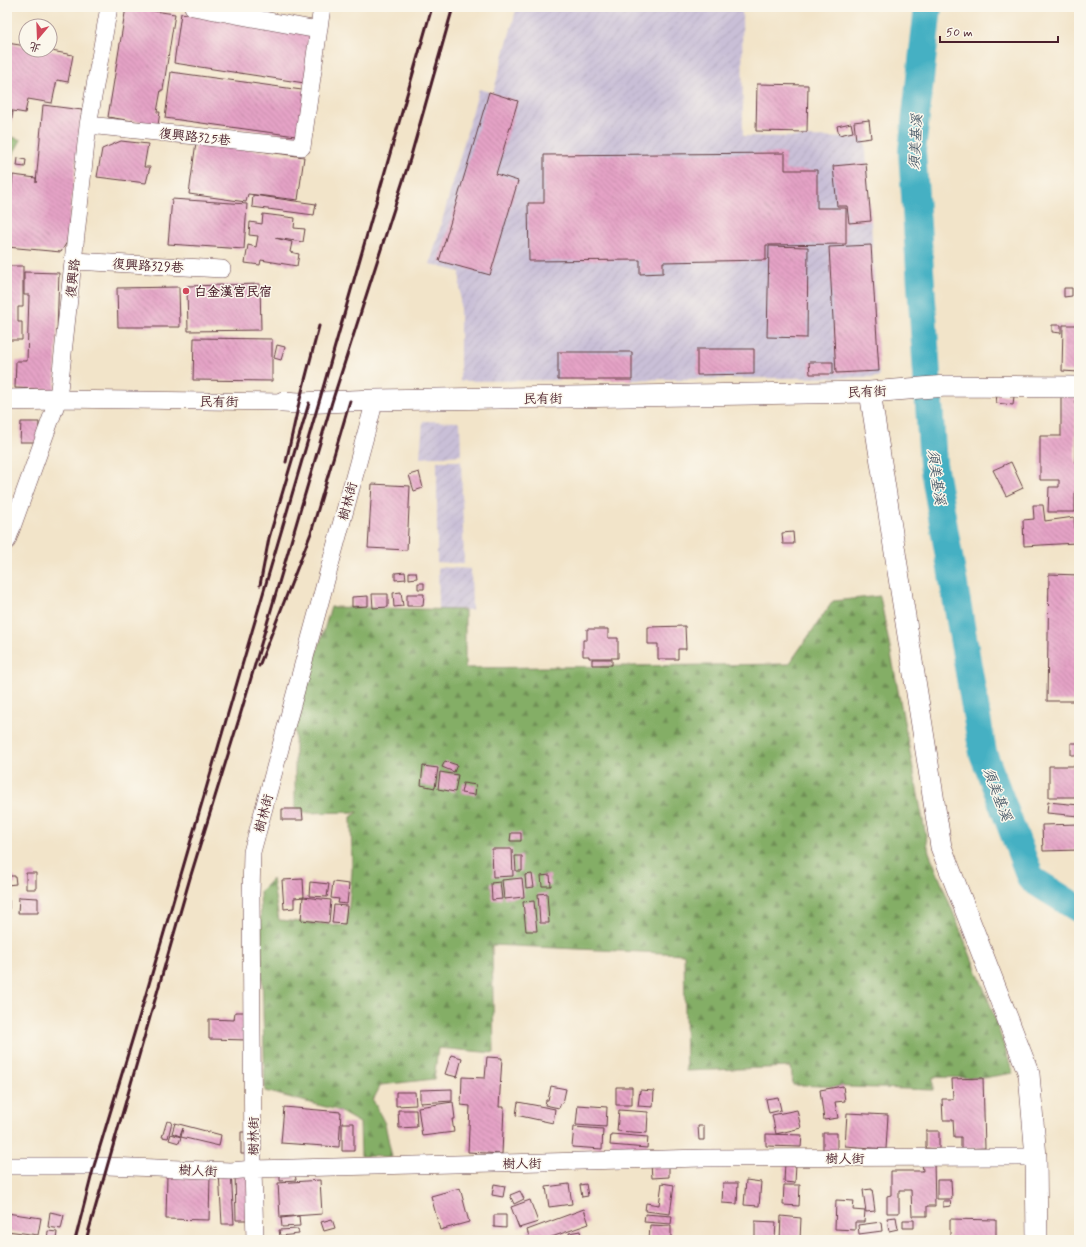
<svg xmlns="http://www.w3.org/2000/svg" width="1086" height="1247" font-family="Mynerve,'LXGW WenKai TC',sans-serif">
	<defs>
		<pattern id="industrial-furrows" width="10" height="10" patternUnits="userSpaceOnUse"><rect width="10" height="10" fill="#c9bfd7"/><path d="M-1 1l2-2M0 10L10 0M9 11l2-2" fill="none" stroke="#aea4b9"/></pattern>
		<pattern id="forest-firs" width="22" height="20" patternUnits="userSpaceOnUse"><rect width="22" height="20" fill="#84ae66"/><path d="M5 1l3.5 6h-7zM16 11l3.5 6h-7z" fill="#6e8d54"/></pattern>
		<pattern id="building-back-hatch" width="6" height="6" patternUnits="userSpaceOnUse"><rect width="6" height="6" fill="#e5a3c6"/><path d="M-1 5l2 2M0 0l6 6M5-1l2 2" fill="none" stroke="#bc84a1"/></pattern>
	</defs>
	<rect width="100%" height="100%" fill="#fbf7ec"/>
	<filter id="ink" filterUnits="userSpaceOnUse"><feTurbulence type="fractalNoise" baseFrequency=".025" numOctaves="2"/><feDisplacementMap in="SourceGraphic" scale="8" xChannelSelector="R" yChannelSelector="G"/><feConvolveMatrix kernelMatrix="1 2 1 2 8 2 1 2 1" color-interpolation-filters="sRGB"/></filter>
	<filter id="wash" filterUnits="userSpaceOnUse"><feTurbulence type="fractalNoise" baseFrequency=".012" numOctaves="4" result="noise"/><feDisplacementMap in="SourceGraphic" scale="16" xChannelSelector="R" yChannelSelector="G"/><feGaussianBlur stdDeviation="0.9" result="paint"/><feColorMatrix in="noise" values="0 0 0 0 0 0 0 0 0 0 0 0 0 0 0 0 0 1.4 0 .05"/><feComposite in="paint" operator="in"/></filter>
	<g filter="url(#wash)">
		<rect width="100%" height="100%" fill="#f2e4c9"/>
		<path fill="url(#industrial-furrows)" d="M517 7H742L743 136 865 138 871 221 879 377 460 381V272L430 264 479 89 493 93Z
			M423 421 460 422 461 455 420 458Z
			M437 461H461L464 564 437 562Z
			M438 567 471 569 472 610 439 609Z"/>
		<path fill="url(#forest-firs)" stroke="#676648" d="M7 135 21 140 7 165Z
			M880 596 929 852 990 1004 1013 1073 983 1078 933 1077V1090L793 1085 791 1067 686 1071 684 954 492 945 494 1053 438 1048 434 1079 381 1085 373 1100 385 1124 392 1157 361 1156 360 1123 337 1110 265 1091 260 892 272 879 279 920 347 926 352 871 351 817 358 812 298 813 295 808V723L331 607 465 610V668L789 664 833 601Z"/>
		<g fill="none" stroke-linecap="round" stroke-linejoin="round">
			<path stroke="#45b0c3" stroke-width="28" d="M928 7 912 151 933 464 983 753 1031 879 1079 909"/>
		</g>
		<g id="blocks">
			<path fill="url(#building-back-hatch)" d="M126 7 175 14 163 90H161L157 112H160L158 125 108 117Z
				M181 13 318 35 311 84 174 63Z
				M7 43 26 46V50H46L73 55 68 82 57 80 52 103 28 99 25 113 7 110Z
				M171 72 309 91 303 137 165 118Z
				M757 84 808 85 807 132 756 131Z
				M489 92 518 101 496 174 518 181 490 275 439 261Z
				M43 105 82 110 67 242 61 252 7 247V204H10L13 175 36 178V183Z
				M7 111 13 112 11 124H7Z
				M869 120 871 138 856 140 854 122Z
				M851 123 853 132 839 135 837 126Z
				M121 141 148 144 144 167H150L146 183 97 177 102 149Z
				M196 142 304 157 298 200 248 194 246 202 189 194Z
				M785 153V170H817V208H846V244L766 245V260L663 262V273L640 274V260L529 261 528 203H544V155Z
				M18 158 26 160 25 167 17 166Z
				M866 163 871 221 849 223 847 206H837L833 166Z
				M253 195 316 204 314 215 252 207Z
				M172 199 247 204 244 249 168 244Z
				M263 214 295 218 294 228 305 229 303 242 275 238 292 242 290 252 299 254 297 266 261 260 260 265 245 263 248 245 256 247 258 236 249 235 250 222 262 224Z
				M871 245 879 371 836 373 829 247Z
				M769 246 808 247 807 338 767 337Z
				M7 266H23V307H18V322H22V340H7Z
				M24 272 59 273 55 390 15 388 16 361H27L29 295H24Z
				M260 284 261 330 188 331 187 286Z
				M179 287 180 327H118L117 288Z
				M1064 288H1072V296L1064 297Z
				M1052 325H1061V333L1052 332Z
				M1063 325H1079V372L1062 371Z
				M194 338 272 339V381L193 380Z
				M277 345 285 347 281 360 274 358Z
				M697 349H754V374L697 375Z
				M558 352H632V380H558Z
				M809 362H833V374H810Z
				M997 394 1014 396 1013 405 996 403Z
				M1061 395H1076L1075 462H1079V492L1075 491V512H1048L1049 487H1059V480H1040V436H1061Z
				M7 421H9L8 443H7Z
				M21 422H39L38 442H20Z
				M1011 462 1023 488 1006 496 993 470Z
				M419 472 423 488 414 491 409 475Z
				M372 484 410 486 407 550 368 548Z
				M1033 505H1043L1045 521 1074 517 1076 543 1024 546 1023 520 1034 519Z
				M793 532 794 544H783L782 533Z
				M405 572 406 579 395 580V573Z
				M409 572H416L417 578 409 579Z
				M1049 574 1079 575V701H1047Z
				M418 583H424V589H418Z
				M401 592 403 606 394 607 393 593Z
				M372 594H388V607L373 608Z
				M407 594H424L423 606H407Z
				M368 596V606L352 607V597Z
				M685 626 686 649H678V659H658V644H648V627Z
				M587 629H608V638H618V658H589V656H583V640H587Z
				M592 659H612V665H592Z
				M1071 743H1079V755H1071Z
				M445 761 457 765 454 772 442 767Z
				M423 766 438 768 435 788 421 785Z
				M1049 766H1078L1079 797H1049Z
				M440 772 458 775 455 792 438 789Z
				M463 783 476 785 475 795 461 793Z
				M1048 802 1079 805V816L1047 813Z
				M282 809H302L303 820H282Z
				M1079 824V850L1043 851 1042 825Z
				M511 833H521V841H510Z
				M492 849H512L513 876 493 877Z
				M515 856H522V871H516Z
				M26 873H36V889H26Z
				M532 874 534 887 526 888 525 875Z
				M550 875 551 886H542L541 876Z
				M7 876H15L16 884 7 885Z
				M522 878 524 897 504 899 502 880Z
				M303 879 304 897 294 898V908L284 909 282 880Z
				M310 882 329 884 327 897 309 896Z
				M333 882 349 884 347 904 338 903 339 899 331 898Z
				M500 882 502 899 492 900 491 883Z
				M547 893 549 923H540L538 894Z
				M19 897 38 898V913H18Z
				M303 897 331 900 329 923 301 920Z
				M7 900H9V913H7Z
				M534 901 537 931H526L523 902Z
				M334 905 347 906 345 924 332 923Z
				M235 1012H248L247 1040 209 1039V1019L234 1020Z
				M451 1055 462 1058 457 1077 445 1074Z
				M487 1057 502 1058 499 1107H504L502 1154 468 1152 470 1106 461 1105 462 1077 485 1078Z
				M983 1078 985 1148 961 1149V1137H954L953 1120H943L942 1099H953L952 1079Z
				M551 1086 566 1089 563 1103H561L559 1108 545 1105 546 1100H548Z
				M843 1086 845 1101 835 1102 838 1118 824 1120 820 1090Z
				M616 1087H632V1105H616Z
				M452 1089V1101L420 1103V1090Z
				M640 1090 654 1091 653 1107 638 1106Z
				M396 1092H415L416 1105 396 1106Z
				M778 1097 781 1110 769 1113 766 1099Z
				M453 1102 455 1119H452L454 1132 422 1136 418 1107Z
				M518 1102 555 1109 553 1123 516 1115Z
				M578 1105 607 1107 606 1127 576 1125Z
				M284 1107 341 1112 339 1147 281 1143Z
				M398 1110H416L417 1127 399 1128Z
				M619 1110 648 1112 647 1133 617 1131Z
				M797 1110 801 1128 776 1134 772 1115Z
				M847 1113 888 1115 886 1149 845 1146Z
				M167 1121 172 1122 168 1138 162 1137Z
				M175 1123 221 1135 219 1146 181 1137 183 1128 180 1136 172 1133Z
				M342 1123H354V1151H342Z
				M698 1126H704V1140H699Z
				M574 1127 603 1129 602 1149 572 1147Z
				M926 1131H939V1149L926 1148Z
				M241 1132H251V1154H241Z
				M823 1133H837V1151H823Z
				M171 1134 181 1137 179 1143 169 1140Z
				M611 1134 648 1137 647 1148 610 1145Z
				M766 1134 802 1135 801 1147 766 1146Z
				M785 1162 796 1163 795 1183 784 1182Z
				M922 1162H934L935 1206H927V1216H912L911 1190H899V1213H887V1196L891 1195V1171H923Z
				M651 1164H669V1177L652 1178Z
				M231 1171 234 1224H222L219 1172Z
				M251 1171 252 1220H236L235 1172Z
				M280 1173H295L296 1180 280 1181Z
				M167 1175 210 1176 209 1220 166 1219Z
				M320 1180 322 1214 280 1217 278 1183Z
				M746 1180 761 1182 759 1206 744 1205Z
				M937 1180H951L952 1199H937Z
				M662 1183 674 1185 670 1214 645 1211 646 1203 659 1205Z
				M723 1183H738L737 1204 722 1203Z
				M494 1184 505 1186 503 1197 492 1195Z
				M569 1184 572 1204 549 1207 546 1187Z
				M586 1184 588 1196 582 1197 580 1185Z
				M784 1185H800L799 1206 783 1205Z
				M460 1188 469 1222 440 1230 431 1196Z
				M872 1189 875 1211 866 1212 863 1190Z
				M520 1191 524 1199 514 1204 510 1195Z
				M530 1200 538 1222 519 1228 511 1207Z
				M836 1200 854 1201 853 1210 865 1211 864 1222H855V1230L835 1229Z
				M943 1201H950L951 1206 943 1207Z
				M584 1209 589 1224 543 1240H530L527 1230Z
				M50 1212 64 1215 61 1229 48 1227Z
				M7 1213 41 1218 38 1235 7 1231Z
				M645 1214 672 1216 671 1224 644 1222Z
				M494 1215H506V1228L494 1227Z
				M299 1216 300 1226 282 1227 281 1218Z
				M781 1216 801 1218 800 1240H780Z
				M896 1217 898 1229 889 1231 887 1218Z
				M332 1219 335 1228 324 1231 321 1222Z
				M950 1219 996 1220V1240H950Z
				M903 1220H914V1228H903Z
				M755 1221 776 1222 775 1240H755Z
				M881 1222 882 1231 859 1234 858 1225Z
				M650 1225 671 1226V1240H649Z
				M298 1229 299 1234 280 1236 279 1230Z
				M48 1231 57 1232 56 1240H47Z
				M580 1231 582 1240H570L569 1233Z"/>
		</g>
	</g>
	<g filter="url(#ink)">
		<use href="#blocks" fill-opacity="0" stroke="#633d43" stroke-width="1"/>
		<g fill="none" stroke-linecap="round" stroke-linejoin="round">
			<g stroke="#633d43" stroke-width="18">
				<path id="minor" d="M193 7 318 30
					M88 125 302 147 322 7
					M74 261 222 269
					M58 399 283 402
					M7 541 58 399 88 125 109 7
					M7 1166H107L231 1171 253 1169 704 1158 1036 1157
					M255 1240 253 1169 251 895 252 852 375 400"/>
			</g>
			<g stroke="#633d43" stroke-width="22">
				<path id="tertiary" d="M870 392 941 847 1029 1074 1036 1157 1037 1240
					M7 400 58 399
					M283 402 299 403 375 400 870 392 946 386 1079 387"/>
			</g>
			<use href="#minor" stroke="#fff" stroke-width="17"/>
			<use href="#tertiary" stroke="#fff" stroke-width="21"/>
			<path stroke="#4a1f2b" stroke-width="3" d="M286 462 299 403 319 326
				M260 585 269 538 309 403
				M259 666 311 533 350 401
				M75 1240 94 1166 144 1001 319 402 432 7
				M86 1240 190 878 239 719 332 402 410 159 453 7"/>
		</g>
	</g>
	<circle fill="#d1495b" stroke="#fbf7ec" stroke-width="1.5" cx="186" cy="291" r="4"/>
	<g text-anchor="middle" stroke-width="3" stroke-linejoin="round" paint-order="stroke">
		<g font-size="13" fill="#4a1f2b" stroke="#fbf7ec">
			<text transform="translate(195 136) rotate(6)" y="5">復興路325巷</text>
			<text transform="translate(148 265) rotate(3)" y="5">復興路329巷</text>
			<text transform="translate(72 278) rotate(-84)" y="5">復興路</text>
			<text transform="translate(867 391) rotate(-3)" y="5">民有街</text>
			<text transform="translate(543 398) rotate(-1)" y="5">民有街</text>
			<text transform="translate(219 401) rotate(1)" y="5">民有街</text>
			<text transform="translate(347 501) rotate(-75)" y="5">樹林街</text>
			<text transform="translate(263 813) rotate(-75)" y="5">樹林街</text>
			<text transform="translate(253 1136) rotate(-90)" y="5">樹林街</text>
			<text x="845" y="1163">樹人街</text>
			<text transform="translate(522 1163) rotate(-1)" y="5">樹人街</text>
			<text transform="translate(198 1170) rotate(3)" y="5">樹人街</text>
		</g>
		<g font-size="13" font-weight="bold" fill="#4a1f2b" stroke="#fbf7ec" text-anchor="start">
			<text x="194" y="296">白金漢宮民宿</text>
		</g>
		<g font-size="14" font-style="italic" fill="#485968" stroke="#fbf7ec">
			<text transform="translate(915 142) rotate(-87)" y="5">須美基溪</text>
			<text transform="translate(937 477) rotate(82)" y="5">須美基溪</text>
			<text transform="translate(998 794) rotate(69)" y="5">須美基溪</text>
		</g>
	</g>
	<rect width="1086" height="1247" fill="none" stroke="#fbf7ec" stroke-width="24"/>
	<g transform="translate(38 38) rotate(199)"><circle r="19" fill="#fbf7ec" stroke="#b4a19f"/>
	<path d="M0-3L7 15L0 10L-7 15Z" fill="#d1495b"/>
	<text y="-6" font-size="11" font-weight="bold" text-anchor="middle" fill="#4a1f2b">北</text>
	</g>
	<path d="M940 36v6h118v-6" fill="none" stroke="#4a1f2b" stroke-width="2"/>
	<text x="946" y="36" font-size="12" fill="#4a1f2b" stroke="#fbf7ec" stroke-width="3" paint-order="stroke">50 m</text>
</svg>
